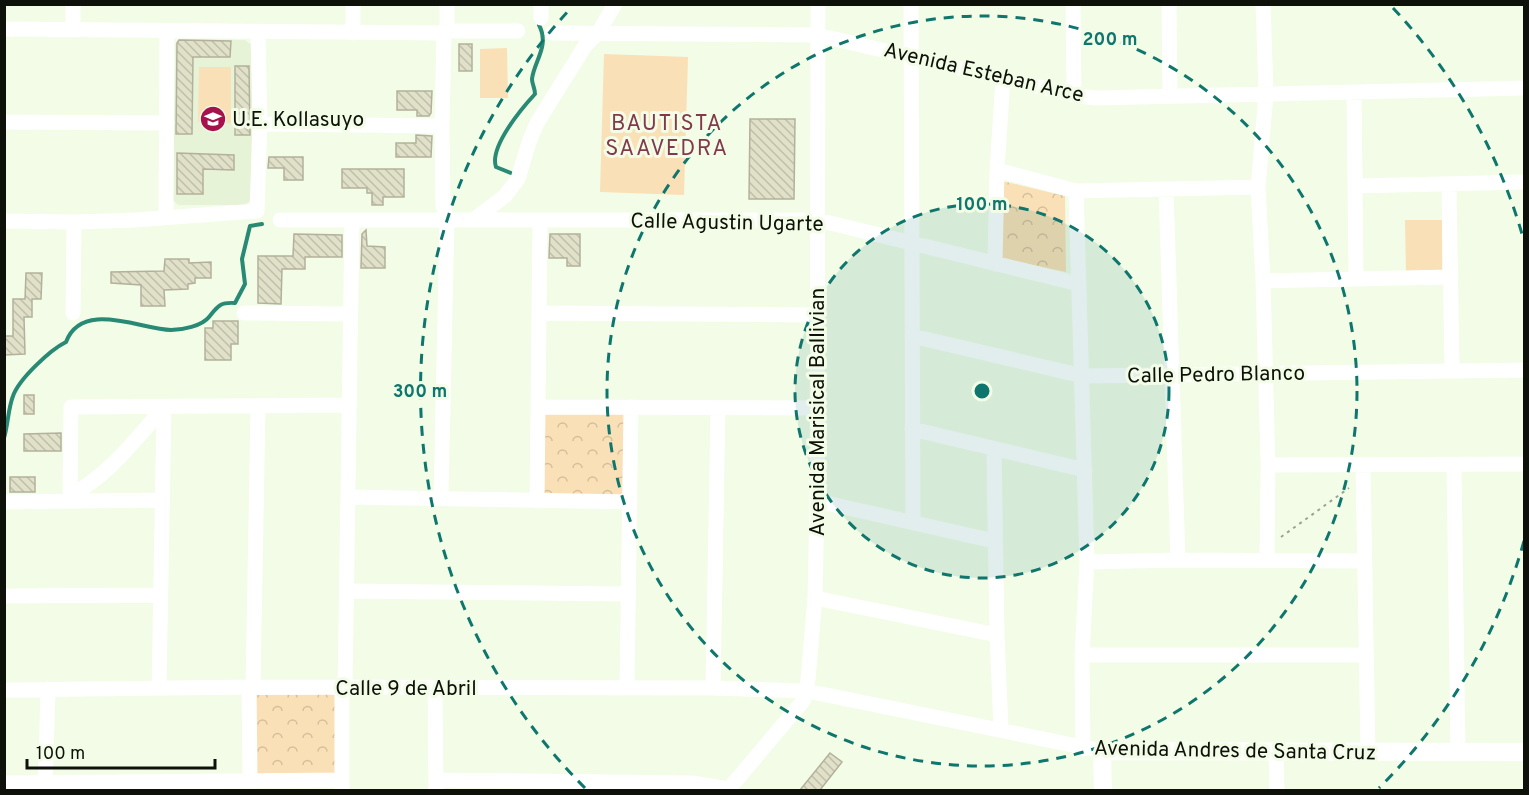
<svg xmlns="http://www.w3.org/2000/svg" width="1529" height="795" font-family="Overpass,sans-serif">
	<defs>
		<pattern id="park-crowns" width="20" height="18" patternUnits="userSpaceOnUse" patternTransform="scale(1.5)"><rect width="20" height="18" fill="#fae0b6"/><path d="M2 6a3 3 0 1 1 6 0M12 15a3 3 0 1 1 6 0" fill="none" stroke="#d5bf9b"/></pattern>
		<pattern id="building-back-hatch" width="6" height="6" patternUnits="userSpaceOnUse" patternTransform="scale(1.5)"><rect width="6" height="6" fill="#e1e0c8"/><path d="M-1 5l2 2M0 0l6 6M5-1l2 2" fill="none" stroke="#c0bfaa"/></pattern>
	</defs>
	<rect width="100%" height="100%" fill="#f2fce6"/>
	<path fill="#e6f3d6" d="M180 39 245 40 253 46 251 200 245 205H178L173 200 175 44Z"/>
	<path fill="#fae0b6" d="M507 48 508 98H480V49Z
		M604 54 688 57 684 195 600 192Z
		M199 67H231V123L198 122Z
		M1405 220H1442V271H1406Z"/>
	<path fill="url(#park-crowns)" d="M1002 181 1065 196 1066 272 1000 258Z
		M546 412H622L626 416 625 491 618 496 543 494 542 417Z
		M337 694V774H256L255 695Z"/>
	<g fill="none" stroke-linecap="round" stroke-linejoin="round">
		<path stroke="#288974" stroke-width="4" d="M511 173 496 167C489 147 522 108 535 94 535 88 532 84 532 79 534 61 550 46 539 25
			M4 438C8 425 8 409 13 396 19 379 50 350 66 342 82 300 140 329 171 330 182 330 202 326 209 317 218 306 220 302 235 303L245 284 242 259 250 226 262 224"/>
	</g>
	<path fill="url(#building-back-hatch)" stroke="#b3b19b" stroke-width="1.5" d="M179 40 231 41 230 57H193L192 134H176L177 43Z
		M459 44H472V71H459Z
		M235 66H249L250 135H235Z
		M397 91H432L431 113 429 116H417V110H397Z
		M750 119H795L794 199H749Z
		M416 135 432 136 431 157H396V143H416Z
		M177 153 234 155V170L203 169V194H177Z
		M269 157H303V180H284V168H268Z
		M342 169H404V197H383V205H372V193H367V188H342Z
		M366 230 367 246 385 247V268H361L362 234Z
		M294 234 342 235V257H305V269H282L281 304 258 303V256H293Z
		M550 234H580V266H567V258H549Z
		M165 259H189V263L211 262V278H195V283L188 284V289L164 290 165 306H141V285L111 283V272L164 271Z
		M26 273H42L41 299H32V317H24L25 354 4 355V336H13V299H25Z
		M213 321H238V344H231V360H205V328H213Z
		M24 395H34V414H24Z
		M61 433V451H24V434Z
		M10 477H35V492H10Z
		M830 753 842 762 820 790H800Z"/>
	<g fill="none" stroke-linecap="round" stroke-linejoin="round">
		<path stroke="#9ba393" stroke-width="2" stroke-dasharray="3 4.5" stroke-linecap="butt" d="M1281 537 1349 488"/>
		<path stroke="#fff" stroke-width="15" d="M73 4V29
			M911 4 913 523
			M1073 4 1074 95
			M1169 4 1170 96
			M1263 4 1266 94 1258 187 1263 281 1268 465 1267 560
			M541 18V4
			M4 29 444 33
			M447 31H518
			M353 33V4
			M552 33 818 35 1074 95 1095 98 1524 88
			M1354 92 1356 278
			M4 122 167 123
			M260 124 442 126
			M997 170 1076 191 1258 187
			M1449 185 1452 371
			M1355 186 1524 182
			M1166 189 1178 560
			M1076 191 1087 562 1082 655 1083 749
			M166 217 167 31
			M280 220H818L1079 284
			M473 220 505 196 518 179 529 142 537 123 585 46 598 33 615 4
			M4 221 74 222 135 220 257 211 260 124 258 33
			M995 264 997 170 1003 78
			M1263 281 1450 277
			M73 313 74 222
			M244 313 350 314
			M539 313 818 315
			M912 336 1083 376 1524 370
			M538 407 817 408
			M912 429 1085 470
			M994 449 997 635 1001 729
			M1268 465 1524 464
			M1363 465 1368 752
			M1454 465 1458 752
			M70 496C109 475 135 440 164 407
			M349 497 630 502
			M441 498 447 220 443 205 442 126 444 33 447 31V4
			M537 500 540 220
			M70 501 71 407 350 405
			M817 501 994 541
			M4 502 161 500
			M1087 562 1178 560 1365 561
			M347 591 628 594
			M4 596 160 595
			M815 598 997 635
			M1082 655H1366
			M249 687 250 780
			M253 687 258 406
			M159 688 164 407
			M435 688 436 790
			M627 688 631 407
			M713 688 718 409
			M4 690 253 687 713 688 807 691 1102 751
			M1276 753 1277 790
			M436 780 693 783 729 789
			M4 783 341 780
			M45 790 48 689
			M342 790V695L345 688 352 220
			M728 790 803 701 807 691 815 598 817 501 818 4"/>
		<path stroke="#fff" stroke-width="18" d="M1103 790 1102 751 1524 752"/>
	</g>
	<circle cx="982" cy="391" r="187" fill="#0f766e" fill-opacity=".12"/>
	<g fill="none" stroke="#0f766e" stroke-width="3" stroke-dasharray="10 8">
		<circle cx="982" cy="391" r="187"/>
		<circle cx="982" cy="391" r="375"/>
		<path d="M1524 541A562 562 0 0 1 1379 788M585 788A562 562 0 0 1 571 8M1393 8A562 562 0 0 1 1524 241"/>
	</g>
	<defs>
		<g id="school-disc" transform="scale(1.35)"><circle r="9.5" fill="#a6124c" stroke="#f2fce6"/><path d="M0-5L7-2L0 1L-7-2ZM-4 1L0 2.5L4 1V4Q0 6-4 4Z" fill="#fff"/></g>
	</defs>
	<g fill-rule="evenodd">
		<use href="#school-disc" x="213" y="119"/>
	</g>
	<g text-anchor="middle" stroke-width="6" stroke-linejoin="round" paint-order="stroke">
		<g font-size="21" fill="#0e110a" stroke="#f2fce6">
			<text transform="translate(984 72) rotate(13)" y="7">Avenida Esteban Arce</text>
			<text transform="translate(727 222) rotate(1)" y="7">Calle Agustin Ugarte</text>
			<text transform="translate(1216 374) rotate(-1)" y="7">Calle Pedro Blanco</text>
			<text transform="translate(817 412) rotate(-90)" y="7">Avenida Marisical Ballivian</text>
			<text x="406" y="695">Calle 9 de Abril</text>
			<text transform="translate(1235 750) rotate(1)" y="7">Avenida Andres de Santa Cruz</text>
		</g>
		<g font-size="21" fill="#0e110a" stroke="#f2fce6" text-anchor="start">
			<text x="232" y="126">U.E. Kollasuyo</text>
		</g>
		<g font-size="22" letter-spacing="1.5" fill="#813a4c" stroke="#f2fce6">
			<text x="667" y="130">BAUTISTA<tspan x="667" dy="25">SAAVEDRA</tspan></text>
		</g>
	</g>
	<circle cx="982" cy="391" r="9" fill="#0f766e" stroke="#f2fce6" stroke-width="3"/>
	<g font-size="18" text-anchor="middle" font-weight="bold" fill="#0f766e" stroke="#f2fce6" stroke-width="6" stroke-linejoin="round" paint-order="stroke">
		<text x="1110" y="45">200 m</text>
		<text x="982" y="210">100 m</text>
		<text x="420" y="397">300 m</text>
	</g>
	<rect width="1529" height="795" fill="none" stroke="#0e110a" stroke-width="12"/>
	<path d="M27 759v9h188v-9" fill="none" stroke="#0e110a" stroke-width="3"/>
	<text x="36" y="759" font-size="18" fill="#0e110a" stroke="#f2fce6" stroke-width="4.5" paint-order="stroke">100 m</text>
</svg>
